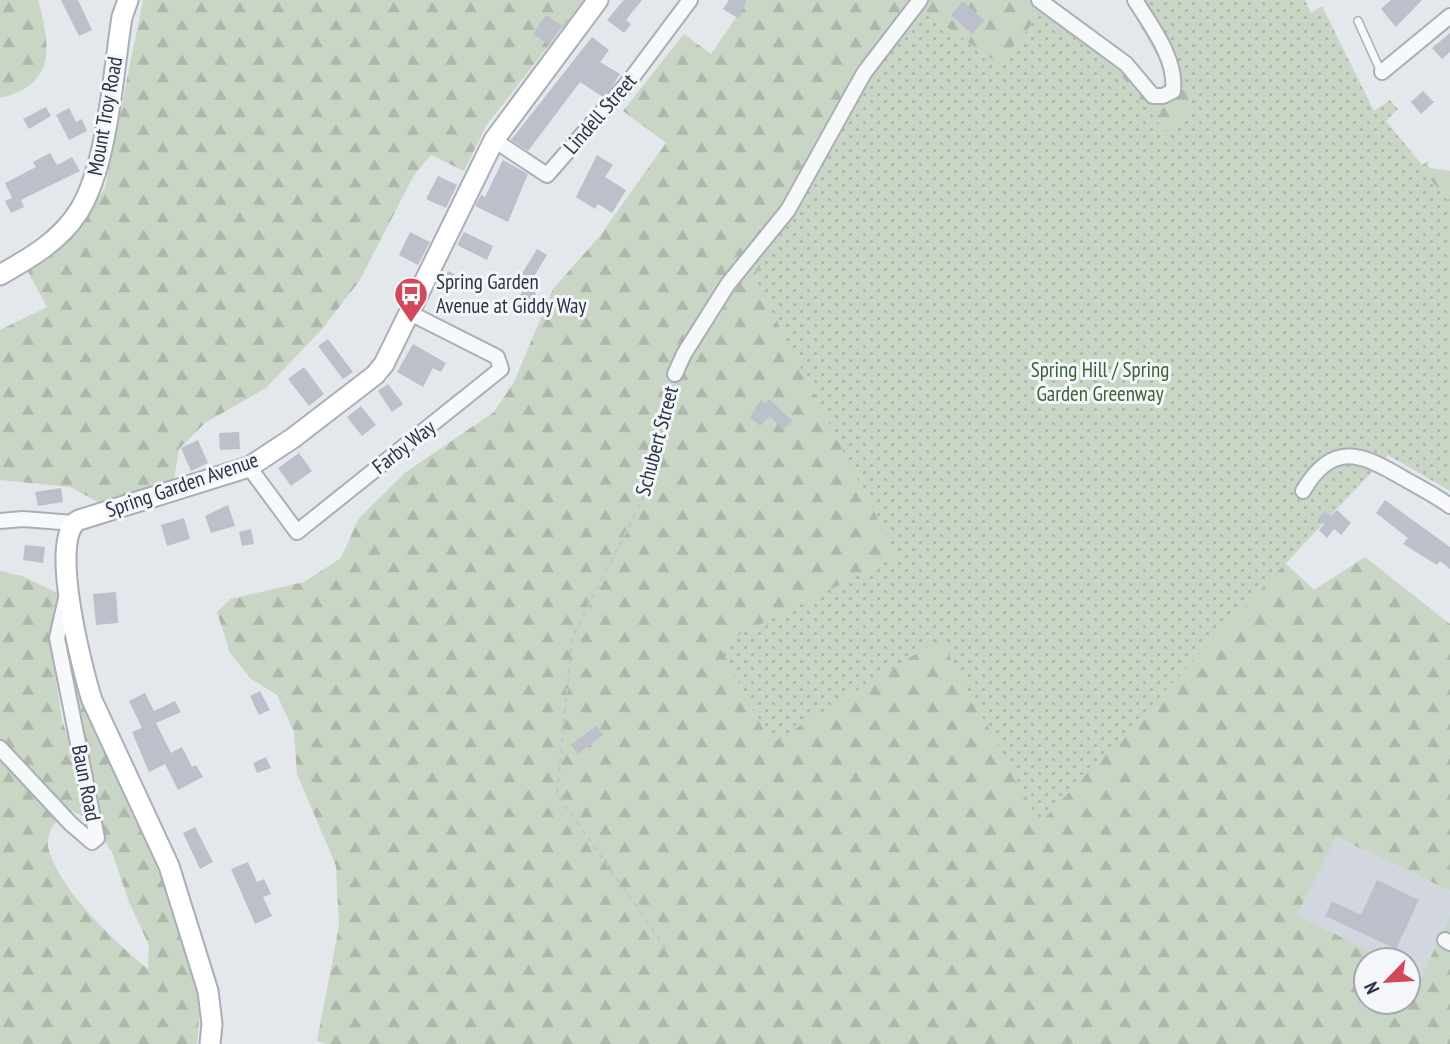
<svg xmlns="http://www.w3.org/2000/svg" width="1450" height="1044" font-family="'PT Sans Narrow',sans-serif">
	<defs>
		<pattern id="forest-firs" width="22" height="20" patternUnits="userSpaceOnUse" patternTransform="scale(1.75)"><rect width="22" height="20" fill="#c9d6c5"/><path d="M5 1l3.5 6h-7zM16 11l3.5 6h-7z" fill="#adb8ab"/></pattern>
		<pattern id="park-dots" width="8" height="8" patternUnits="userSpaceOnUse" patternTransform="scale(1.75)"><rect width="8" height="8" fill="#c9d6c5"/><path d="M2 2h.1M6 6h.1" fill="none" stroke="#adb8ab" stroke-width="1.8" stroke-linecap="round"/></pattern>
	</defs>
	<rect width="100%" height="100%" fill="#e4e7ec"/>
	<path fill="#d2d6de" d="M1335 837 1450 891V917L1421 977 1408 971V960H1387L1297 915Z"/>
	<path fill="url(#forest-firs)" d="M0 0H38C51 47 56 85 0 98Z
		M143 0H584L486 126 464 171 431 155 414 175 360 280 323 328 266 388 205 423 179 449 174 480 100 503 70 487 0 480V330L47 307 27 270 59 249 105 188Z
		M748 0H1047L1153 91 1162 92 1168 84 1163 67 1126 0H1302L1394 162 1450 171V432L1392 441 1258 537 1314 590 1365 557 1450 624V891L1336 837 1297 915 1387 960H1366V1002H1408V971L1421 977 1450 917V1044H327L317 1041 339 926 336 866 297 774 294 732 277 695 251 679 230 653 217 612 230 599 304 582 341 558 359 518 406 472 494 412 514 382 553 289 599 237 666 143 623 111 684 34 711 54Z
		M0 571 22 576 62 595 54 609 50 640 62 721 74 752 87 818 72 811 52 826C50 832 47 841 48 847 59 890 115 942 148 969L149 945 129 902 112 852 103 839 63 635 66 616 163 868 201 998 197 1044H0Z"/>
	<path fill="url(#park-dots)" d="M1140 0H1305L1311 13 1322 6 1374 111 1390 100 1398 109 1386 121 1422 165 1428 161 1431 180 1450 202V491L1388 455 1040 823 940 639 771 744 719 645 897 556 754 277 846 117 920 8 999 64 1045 8 1098 46 1165 131 1194 107Z"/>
	<path fill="#bbc0ca" d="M61 0H78L92 30 79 36Z
		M624 0H642L626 20 631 24 624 33 607 20Z
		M729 0H747L739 19 723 9Z
		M1391 0H1422L1396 27 1381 9Z
		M963 1 984 21 972 34 951 15Z
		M546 15 562 26 549 45 533 34Z
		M1450 33V52L1442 59 1432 48Z
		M592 37 609 50 600 62 620 74 613 85 603 97 580 82 528 151 511 140Z
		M1423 91 1434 102 1421 114 1411 102Z
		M46 107 51 116 29 129 23 119Z
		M69 108 76 122 82 119 87 131 69 140 56 115Z
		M50 153 57 165 72 157 80 171 21 200 24 207 11 213 5 201 12 198 5 183 36 167 33 162Z
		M597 155 613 165 605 177 626 190 612 213 598 204 595 209 576 197Z
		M503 160 528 174 508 222 475 206 481 195 485 197Z
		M438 176 457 185 446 208 426 199Z
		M410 232 430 242 418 265 399 255Z
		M464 232 493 246 487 260 457 245Z
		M537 249 547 255 530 283 520 277Z
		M448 271 470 282 464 293 443 282Z
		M524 287 536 293 524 316 513 310Z
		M328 339 353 372 343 379 318 346Z
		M413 344 446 363 441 372 433 368 423 387 397 372Z
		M304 367 324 394 309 406 288 379Z
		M388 384 403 404 392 412 378 391Z
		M769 399 792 421 783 430 770 416 760 426 750 417 761 400 765 404Z
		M361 406 376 425 362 436 347 417Z
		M239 432 240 449 220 450 219 433Z
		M198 440 208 463 191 471 181 448Z
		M299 453 312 471 291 486 278 468Z
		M61 488 63 502 38 506 35 492Z
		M1385 500 1450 547V569L1440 561 1437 565 1403 544 1408 538 1376 513Z
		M228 505 235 526 211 533 205 516Z
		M1337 510 1351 523 1341 535 1334 529 1327 538 1319 530 1324 524 1318 520 1324 511 1331 516Z
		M184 518 190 539 167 546 161 525Z
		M251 529 254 544 242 546 239 532Z
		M25 545 45 547 43 563 23 560Z
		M116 592 118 623 96 625 93 594Z
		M260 691 270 710 259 715 250 696Z
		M145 693 154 711 175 701 181 712 156 723 171 753 182 747 192 767 196 765 203 777 178 790 165 764 149 772 132 732 142 728 129 701Z
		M596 726 603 735 578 754 571 745Z
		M266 757 271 768 257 773 253 763Z
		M195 827 213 862 200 869 183 833Z
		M248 862 257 882 264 879 271 894 263 897 272 916 255 924 231 869Z
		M1377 880 1419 900 1396 949 1325 916 1332 901 1361 915Z"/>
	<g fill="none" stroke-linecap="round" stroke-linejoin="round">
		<g stroke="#a9aeb7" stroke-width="10">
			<path id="lane" d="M1358 21 1381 72"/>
		</g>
		<g stroke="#a9aeb7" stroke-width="18">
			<path id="street" d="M1039 0 1126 64 1153 96H1163L1173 91C1177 59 1151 26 1135 0
				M1382 72 1450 16
				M494 140 547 175 631 79 690 0
				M675 374 684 354 728 284 788 210 864 73 920 0
				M249 467 297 532 501 369 497 357 408 312
				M1303 491C1332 441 1361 453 1403 478 1419 487 1435 495 1450 506
				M0 521 23 519 74 523
				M0 748 71 824 92 842 97 838 57 638 66 598
				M1445 940 1450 943"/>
		</g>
		<g stroke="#a9aeb7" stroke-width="23">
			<path id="secondary" d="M0 275C30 258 60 241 79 211 108 164 113 73 122 17L128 0
				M210 1044 212 1024 208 991 169 866 92 700C83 672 47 535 79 520L249 467 293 438 375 375 384 364 494 140 598 0"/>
		</g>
		<path stroke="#c2c5cb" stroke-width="2.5" stroke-dasharray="5 5" stroke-linecap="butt" d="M666 948 557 794 572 638 647 490 672 387"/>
		<use href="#lane" stroke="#f7f8fa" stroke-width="7"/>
		<use href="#street" stroke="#f7f8fa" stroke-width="14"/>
		<use href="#secondary" stroke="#fff" stroke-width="19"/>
	</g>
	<defs>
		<g id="bus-pin" transform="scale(1.75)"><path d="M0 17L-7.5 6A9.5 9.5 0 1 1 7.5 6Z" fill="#d1495b" stroke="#f4f6f9"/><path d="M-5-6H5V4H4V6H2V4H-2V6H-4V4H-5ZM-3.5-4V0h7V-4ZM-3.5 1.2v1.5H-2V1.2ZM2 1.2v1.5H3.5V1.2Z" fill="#fff"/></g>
	</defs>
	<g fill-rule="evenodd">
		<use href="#bus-pin" x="411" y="294"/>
	</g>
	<g text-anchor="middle" stroke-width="6" stroke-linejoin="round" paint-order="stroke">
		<g font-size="21" fill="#2b3445" stroke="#f4f6f9">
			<text transform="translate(600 114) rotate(-49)" y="7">Lindell Street</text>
			<text transform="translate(105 116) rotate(-80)" y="7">Mount Troy Road</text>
			<text transform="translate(657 441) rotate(-75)" y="7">Schubert Street</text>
			<text transform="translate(404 447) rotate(-38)" y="7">Farby Way</text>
			<text transform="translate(182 485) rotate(-19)" y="7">Spring Garden Avenue</text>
			<text transform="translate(86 783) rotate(79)" y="7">Baun Road</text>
		</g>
		<g font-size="21" fill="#2b3445" stroke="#f4f6f9" text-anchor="start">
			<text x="436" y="289">Spring Garden<tspan x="436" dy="24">Avenue at Giddy Way</tspan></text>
		</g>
		<g font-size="21" fill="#3f6138" stroke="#f4f6f9">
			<text x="1100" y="377">Spring Hill / Spring<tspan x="1100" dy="24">Garden Greenway</tspan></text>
		</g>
	</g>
	<g transform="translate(1387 981) rotate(245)"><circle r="33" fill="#f4f6f9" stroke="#a4a8b1" stroke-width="2"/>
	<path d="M0-5L12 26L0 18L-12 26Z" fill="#d1495b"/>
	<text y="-10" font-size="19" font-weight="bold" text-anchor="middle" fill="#2b3445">N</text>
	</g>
</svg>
